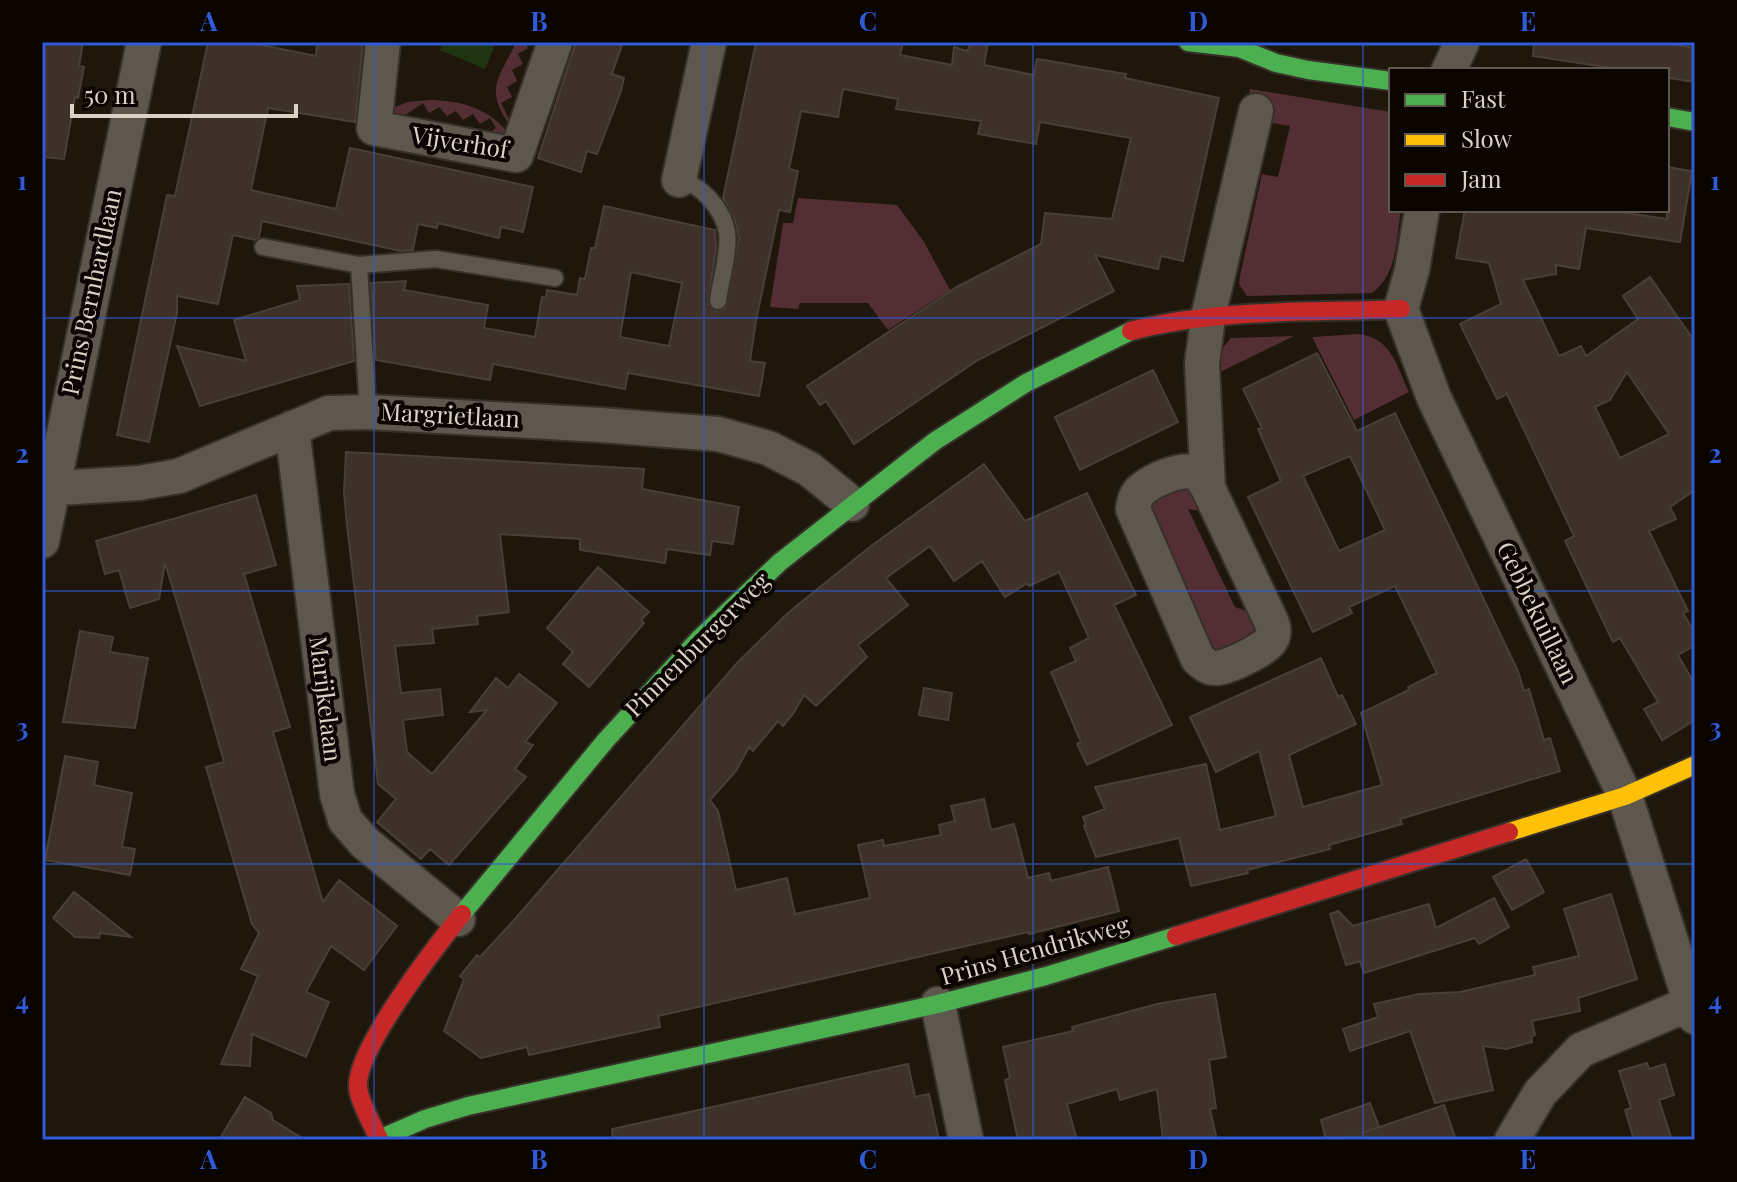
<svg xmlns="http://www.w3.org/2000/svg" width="1737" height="1182" font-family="'Playfair Display',serif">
	<rect width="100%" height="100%" fill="#1f170c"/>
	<path fill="#532e33" d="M516 42H525L528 48 518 54 523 64 512 70 517 81 507 87 512 97 501 103 512 124 510 126C483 87 500 78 516 42Z
		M1250 89 1391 112V210H1401C1396 239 1398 274 1372 293L1247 296 1239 284 1240 276 1262 174 1278 177 1290 126 1267 122 1247 104Z
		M429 100C459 100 489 108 508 133L503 137 489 133 496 128 490 118 480 124 473 114 463 120 456 111 447 116 439 107 429 113 423 103 404 116 396 115 392 108 408 102Z
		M798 198 897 205 924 242 950 290 888 330 868 303H800L798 309 770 307 783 223H793Z
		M1358 334C1392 338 1396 365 1409 392L1354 420 1312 337Z
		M1294 336 1218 373 1216 356 1231 338Z
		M1184 483 1210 512 1188 509 1235 607 1260 616 1262 633 1213 653 1145 505Z"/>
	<path fill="#1f3411" d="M444 42H496L485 69 440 50Z"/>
	<path fill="#3d3129" stroke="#493f37" stroke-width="2" fill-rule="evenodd" d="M42 42H83L79 66 84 67 78 98 75 97 64 159 42 157Z
		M208 42H247L316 56 317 42H363L355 122 268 108 251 190 336 209 350 148 533 187 523 232 501 227 499 238 438 223 437 228 418 224 413 250 401 251 262 221 259 237 255 240 233 235 218 304 177 296V313L149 442 117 435 167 195 175 196Z
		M576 42H623L612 74 624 78 621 91 597 154 587 151 581 172 538 158Z
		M756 42H903L900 55 952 65 954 47 967 51 972 42H988L984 65 1034 75 1037 59 1126 74 1125 78 1219 98 1183 261 1161 256 1158 269 1095 255 1114 291 978 360 854 444 826 401 820 405 807 386 958 286 1041 244 1045 213 1112 219 1131 138 1040 122 1036 144 978 134 981 121 896 109 898 99 843 89 838 117 801 111 789 169 798 171 790 212 779 210 756 321 750 361 765 363 759 396 628 373 625 389 493 364 490 380 376 360 371 283 406 281 404 290 488 305 484 328 535 337 542 297 546 298 547 290 577 295 580 278 585 279 591 248H595L604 206 715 230 716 247 708 304 716 312 726 308 739 239 735 220 723 198ZM631 272 682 283 669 346 620 337Z
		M1534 42H1660L1695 48V82L1669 78 1670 70H1624L1533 56Z
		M1667 167 1692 171 1680 242 1586 228 1579 269 1556 265V274L1523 280 1559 356 1581 346 1586 356 1638 319 1623 296 1650 277 1695 342V490L1670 507 1676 519 1649 531 1688 611 1683 613 1695 633V645L1678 655 1695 685V720L1662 740 1644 709 1658 702 1620 638 1613 642 1565 541 1574 536 1507 394 1497 399 1460 324 1501 304 1489 263 1456 258 1465 210H1607L1667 219ZM1627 372 1669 434 1620 458 1595 407 1610 400Z
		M349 284 354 361 200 406 177 346 246 361 234 320 300 300 297 286Z
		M1317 353 1357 431 1395 413 1518 671 1524 691 1529 689 1544 740 1550 738 1560 771 1400 819 1402 824 1329 845 1330 849 1247 870 1248 873 1191 886 1179 838 1096 857 1084 826 1086 825 1083 817 1105 809 1095 787 1206 764 1220 830 1276 816 1259 751 1216 772 1190 717 1321 658 1338 697 1342 695 1356 724 1289 755 1303 807 1382 785 1361 713 1409 690 1408 687 1437 673 1395 586 1349 607 1352 613 1313 632 1248 497 1281 481 1258 429 1262 428 1243 389ZM1350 456 1385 530 1339 551 1303 476Z
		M1153 370 1178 422 1080 470 1055 417Z
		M346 452 644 469 642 489 739 507 733 544 712 541 710 555 667 549 665 563 580 550V539L500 534 509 612 477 616 478 624 432 629 434 643 395 646 401 693 440 689 443 715 403 720 407 752 432 774 487 710 470 712 496 678 508 688 519 674 557 703 525 742 533 745 515 769 526 777 449 865 430 849 421 859 377 822 396 799 378 784 347 526 344 492Z
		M984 464 1025 521 1087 493 1136 595 1114 605 1172 725 1087 765 1077 744 1081 742 1051 672 1076 661 1070 648 1089 638 1059 572 1029 586 1027 583 1005 597 982 561 954 581 930 546 886 578 908 605 858 645 867 657 816 706 804 695 793 714 783 726 778 721 753 751 749 747 736 771 710 800 718 811 736 890 787 878 795 914 870 898 858 845 883 840 884 846 941 835 939 825 955 821 951 806 984 799 991 830 1014 824 1028 878 1049 873 1051 881 1108 867 1119 911 1029 934 1028 932 658 1016 660 1027 529 1055 527 1047 481 1058 444 1031 464 979 460 976 477 955 480 957 515 919 738 662 789 612 871 546Z
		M256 495 276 565 244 574 290 727 273 732 323 902 339 880 397 926 364 970 331 946 306 992 329 1002 306 1057 252 1034 250 1066 221 1064 258 976 241 969 259 933 252 924 206 767 224 762 205 695 165 563 159 599 130 608 119 570 105 574 96 541Z
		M598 567 649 612 641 620 644 623 589 687 563 664 573 652 547 628Z
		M80 631 113 637 110 652 148 658 135 728 63 722Z
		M924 688 952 693 948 720 919 715Z
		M65 756 98 762 94 785 132 793 122 847 135 849 130 875 45 860Z
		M1526 859 1544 892 1512 910 1493 877Z
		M74 892 131 937 100 933 99 938 75 937 53 918Z
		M1611 894 1637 979 1578 998 1580 1011 1532 1021 1535 1035 1531 1037 1532 1042 1506 1049 1483 1046 1493 1090 1435 1103 1410 1031 1350 1051 1343 1029 1378 1017 1374 1004 1419 994 1460 992 1535 975 1533 967 1579 956 1564 909Z
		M1494 898 1509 927 1479 944 1475 938 1364 973 1360 961 1346 965 1330 914 1338 911 1353 926 1429 904 1436 928Z
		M1215 994 1226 1057 1209 1060 1216 1108 1210 1109 1217 1140H1163L1157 1089 1120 1100 1117 1089 1067 1104 1077 1140H1018L1005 1080 1010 1078 1003 1047 1073 1031 1072 1027 1157 1004Z
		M1647 1063 1649 1069 1665 1064 1674 1095 1659 1100 1672 1140H1634L1625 1110 1631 1108 1619 1071Z
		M908 1064 915 1097 929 1094 939 1140H613L612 1129Z
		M245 1097 271 1113 273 1120 305 1140H219Z
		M1370 1103 1379 1127 1362 1133 1444 1105 1456 1140H1354L1353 1136 1344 1140H1326L1321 1120Z"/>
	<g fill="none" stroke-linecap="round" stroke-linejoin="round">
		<g stroke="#37312a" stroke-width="20">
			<path id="lane" d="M679 180C701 184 724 210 727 233 730 250 720 283 718 301
				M263 247 359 265 368 412
				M359 265 436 259 555 278"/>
		</g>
		<g stroke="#37312a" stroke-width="38">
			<path id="street" d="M383 42 374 128 516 155 555 42
				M1449 70 1462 42
				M679 180 709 42
				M1422 210 1412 270 1401 309 1434 398 1625 796 1695 1017
				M292 428 337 794 345 820 364 842 458 919
				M1208 488C1204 482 1202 476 1195 473 1180 467 1151 481 1140 491 1135 497 1134 502 1133 509L1198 659C1203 663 1208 668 1215 668 1226 669 1266 649 1271 640 1275 633 1274 628 1271 621L1208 488 1202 364 1208 317 1256 111
				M42 489 139 483 179 476 329 413 368 412 601 425 718 434 768 448 809 469 852 504
				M42 541 144 42
				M938 1004 966 1140
				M1512 1140 1540 1093 1581 1050 1691 1003"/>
		</g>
		<g stroke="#37312a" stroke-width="22">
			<path id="fast" d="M1188 42 1239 48 1276 63 1308 70 1391 81
				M1667 117 1695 122
				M462 914 606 740 699 639 780 562 935 441 1026 383 1131 331
				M377 1140 425 1119 468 1106 938 1004 1046 976 1176 936"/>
		</g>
		<g stroke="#37312a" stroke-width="22">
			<path id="slow" d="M1509 832 1625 796 1695 765"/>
		</g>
		<g stroke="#37312a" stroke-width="22">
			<path id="jam" d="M1131 331C1218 308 1311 313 1401 309
				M1176 936 1509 832
				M379 1139C373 1126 359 1101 358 1087 355 1050 437 945 462 914"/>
		</g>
		<use href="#lane" stroke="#5e574e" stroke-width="16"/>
		<use href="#street" stroke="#5e574e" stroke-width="34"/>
		<use href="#fast" stroke="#4caf50" stroke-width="18"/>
		<use href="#slow" stroke="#ffc107" stroke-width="18"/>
		<use href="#jam" stroke="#c62828" stroke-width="18"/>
	</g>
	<path fill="none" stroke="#305bd6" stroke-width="2" stroke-opacity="0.55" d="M374 42V1140M704 42V1140M1033 42V1140M1363 42V1140M42 318H1695M42 591H1695M42 864H1695"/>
	<g text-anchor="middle" stroke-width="8" stroke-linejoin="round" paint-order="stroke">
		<g font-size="24" fill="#dbd1c4" stroke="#0b0501">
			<text transform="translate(460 143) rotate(9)" y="8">Vijverhof</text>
			<text transform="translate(92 292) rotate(-78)" y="8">Prins Bernhardlaan</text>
			<text transform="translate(450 416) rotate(3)" y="8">Margrietlaan</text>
			<text transform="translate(1537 613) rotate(64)" y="8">Gebbekuillaan</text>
			<text transform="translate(698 645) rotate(-45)" y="8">Pinnenburgerweg</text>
			<text transform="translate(325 699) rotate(83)" y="8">Marijkelaan</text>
			<text transform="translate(1035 951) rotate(-16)" y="8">Prins Hendrikweg</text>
		</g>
	</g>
	<rect width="1737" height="1182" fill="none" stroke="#0b0501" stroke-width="88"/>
	<rect x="1389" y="68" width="280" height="144" fill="#0b0501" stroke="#5e574f" stroke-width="2"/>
	<rect x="1405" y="94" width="40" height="12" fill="#4caf50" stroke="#5e574f" stroke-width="2"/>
	<text x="1461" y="108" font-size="24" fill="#dbd1c4">Fast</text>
	<rect x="1405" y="134" width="40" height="12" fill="#ffc107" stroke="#5e574f" stroke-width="2"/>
	<text x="1461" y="148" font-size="24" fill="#dbd1c4">Slow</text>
	<rect x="1405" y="174" width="40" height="12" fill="#c62828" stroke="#5e574f" stroke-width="2"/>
	<text x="1461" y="188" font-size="24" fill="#dbd1c4">Jam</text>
	<path d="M72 104v12h224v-12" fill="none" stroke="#dbd1c4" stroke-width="4"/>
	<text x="84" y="104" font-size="24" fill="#dbd1c4" stroke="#0b0501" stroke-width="6" paint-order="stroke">50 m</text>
	<rect x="44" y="44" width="1649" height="1094" fill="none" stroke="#305bd6" stroke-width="3"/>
	<g font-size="26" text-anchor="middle" font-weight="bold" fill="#305bd6">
		<text x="209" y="31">A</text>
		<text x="539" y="31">B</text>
		<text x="868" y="31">C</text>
		<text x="1198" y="31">D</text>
		<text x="1528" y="31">E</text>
		<text x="22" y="190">1</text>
		<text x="1715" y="190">1</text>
		<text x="22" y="463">2</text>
		<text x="1715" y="463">2</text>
		<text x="22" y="737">3</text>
		<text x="1715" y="737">3</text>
		<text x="22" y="1010">4</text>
		<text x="1715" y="1010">4</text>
		<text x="209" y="1169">A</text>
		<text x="539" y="1169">B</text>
		<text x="868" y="1169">C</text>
		<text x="1198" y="1169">D</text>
		<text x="1528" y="1169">E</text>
	</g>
</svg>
